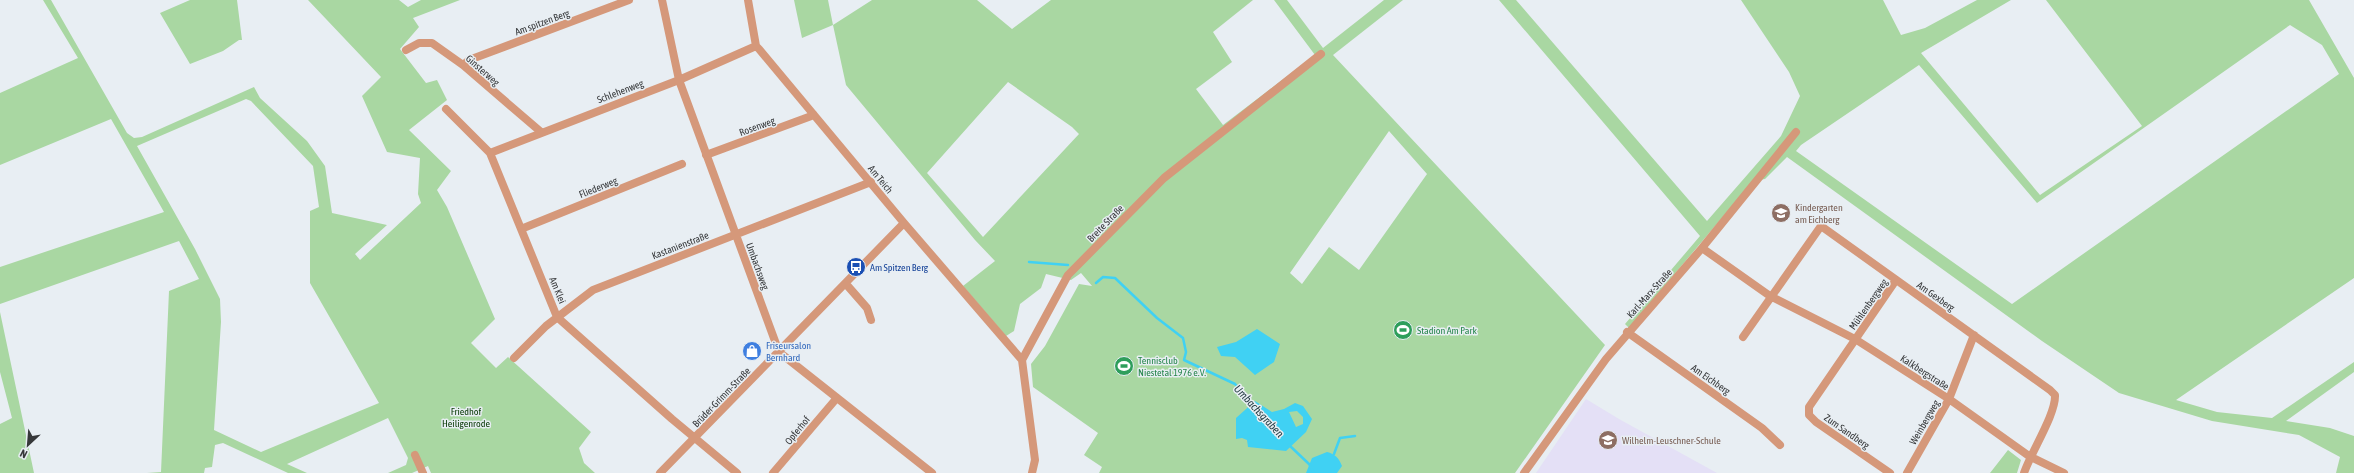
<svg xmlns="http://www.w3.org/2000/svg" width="2354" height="473" font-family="'Asap Condensed',sans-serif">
	<rect width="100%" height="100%" fill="#e8eef3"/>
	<path fill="#e4e0f6" d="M1586 399 1619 419 1717 473H1536Z"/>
	<path fill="#a9d7a2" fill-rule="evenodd" d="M43 0H51L127 133 134 138 142 137 254 87 260 98 307 141 325 166 332 213 387 225 355 254 360 260 421 203 418 194 420 158 387 152 362 96 381 77 308 0H399L408 7 421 0H460L413 18 419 27 400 49 426 83 437 80 447 100 409 130 451 171 437 190 447 207 495 319 471 343 496 368 508 357 591 432 579 448 584 463 595 473H431L428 466 412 473H388L406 465 408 458 388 418 287 464 307 473H288L223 443 215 445 212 467 205 468 204 473H147L161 472 169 291 199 279 179 241 0 304V267L164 212 111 119 0 165V93L78 58ZM246 99 251 101 313 166 319 207 310 211V283L379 403 261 452 214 430 221 322 220 299 195 249 137 146Z
		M190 0H237L242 40H239L223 51 190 64 160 13Z
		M794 0H828L833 25 872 0H977L1012 29 1051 0H1253L1213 32 1232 62 1196 89 1223 125 1315 55 1274 0H1287L1323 48 1384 0H1403L1333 55 1605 345 1515 473H1099L1102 467 1084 455 1098 433 1033 387 1031 364 1045 346 1079 284 1092 286 1081 273 1071 280 1046 274 1041 288 1020 304 1014 331 1006 336 963 286 995 261 975 240 846 85 833 25 802 38ZM1008 82 1072 127 1079 134 983 237 927 173ZM1389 131 1427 174 1359 270 1329 247 1302 284 1290 273Z
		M1499 0H1516L1707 221 1781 136 1800 96 1789 72 1741 0H1883L1901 35 1925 28 1977 0H2011L1921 53 2040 195 2142 126 2046 0H2309L2354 78V278L2176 400 2217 412 2272 418 2354 362V372L2286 421 2330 428 2354 436V473H2336L2340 457 2299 435 2212 421 2119 393 2042 341 1787 157 1765 179 1753 181 1629 328 1625 324 1700 236ZM2290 25 2322 45 2339 74 2012 304 1796 151 1801 145 1919 65 2037 203Z
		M0 312 34 473H0V424L12 418 0 372Z
		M2008 450 2021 460 2017 473H1990Z"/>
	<path fill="#40d1f3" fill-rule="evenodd" d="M1257 329 1280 344 1274 362 1255 375 1235 357 1221 356 1217 347 1236 342Z
		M1255 401 1272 412 1284 409 1295 403 1303 406 1312 419 1306 432 1286 451 1248 447 1247 440 1242 438 1236 439V418ZM1297 411 1303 417V424L1296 427 1289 412Z
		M1327 452C1335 454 1339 458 1342 466L1337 473H1306L1312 458Z"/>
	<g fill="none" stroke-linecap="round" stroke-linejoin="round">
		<path stroke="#40d1f3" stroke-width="2.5" d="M1029 262 1068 265
			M1096 283 1103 277 1115 278 1157 318 1183 338 1186 352 1184 360 1235 384 1254 405
			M1289 445 1309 464 1314 473
			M1334 454 1340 438 1355 436"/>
		<path stroke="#d5987a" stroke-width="8" d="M662 0 679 80 779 352 932 473
			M748 0 756 46 759 49 904 223 1022 360
			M406 50 419 43H432L463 65 541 132
			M463 65 469 60 629 0
			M446 109 490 153 557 317 672 419 737 473
			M490 153 679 80 756 46
			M706 155 814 115
			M521 229 682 164
			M1702 248 1770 296 1855 339 1949 399 2029 456 2064 473
			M846 284 867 308 871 320
			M1627 332 1762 428 1780 445
			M1743 337 1821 226 2050 390 2055 395C2056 414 2031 452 2024 473
			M514 358 546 326 593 290 871 182
			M415 455 423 473
			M660 473 904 223
			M773 473 836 399
			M1032 473 1035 460 1022 360 1068 275 1164 178 1321 54
			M1524 473 1606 359 1702 248 1796 132
			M1890 473 1816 422 1809 415V407L1896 280
			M1907 473 1949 399 1974 335"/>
	</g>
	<defs>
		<g id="school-disc" transform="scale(1)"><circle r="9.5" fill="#8d6e63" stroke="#e8eef3"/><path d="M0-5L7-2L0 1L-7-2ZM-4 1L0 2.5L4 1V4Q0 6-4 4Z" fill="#fff"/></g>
		<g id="bus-disc" transform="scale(1)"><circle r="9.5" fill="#1a4fb4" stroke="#e8eef3"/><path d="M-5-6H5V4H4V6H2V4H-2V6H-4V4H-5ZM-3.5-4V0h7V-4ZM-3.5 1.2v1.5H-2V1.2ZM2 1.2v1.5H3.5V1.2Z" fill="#fff"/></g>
		<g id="stadium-disc" transform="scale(1)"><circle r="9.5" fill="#2e9e5b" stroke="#e8eef3"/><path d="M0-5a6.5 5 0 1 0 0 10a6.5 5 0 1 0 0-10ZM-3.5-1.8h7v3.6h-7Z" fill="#fff"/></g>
		<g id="shop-disc" transform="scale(1)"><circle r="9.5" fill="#3f7fe0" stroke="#e8eef3"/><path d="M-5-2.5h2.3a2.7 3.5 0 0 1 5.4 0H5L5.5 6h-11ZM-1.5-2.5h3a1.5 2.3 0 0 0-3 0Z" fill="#fff"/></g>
	</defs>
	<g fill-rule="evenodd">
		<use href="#school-disc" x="1781" y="213"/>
		<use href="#bus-disc" x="856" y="267"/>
		<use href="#stadium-disc" x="1403" y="330"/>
		<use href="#shop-disc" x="752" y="351"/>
		<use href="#stadium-disc" x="1124" y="366"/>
		<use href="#school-disc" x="1608" y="440"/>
	</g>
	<g text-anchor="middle" stroke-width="3" stroke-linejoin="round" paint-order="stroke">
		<g font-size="10" fill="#36383a" stroke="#e8eef3">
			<text transform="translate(542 22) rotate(-20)" y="4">Am spitzen Berg</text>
			<text transform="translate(483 70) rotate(41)" y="4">Ginsterweg</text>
			<text transform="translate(620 91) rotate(-21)" y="4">Schlehenweg</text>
			<text transform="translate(757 126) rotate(-20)" y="4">Rosenweg</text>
			<text transform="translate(881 179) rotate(51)" y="4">Am Teich</text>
			<text transform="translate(598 187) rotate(-22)" y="4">Fliederweg</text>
			<text transform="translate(1105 223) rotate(-46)" y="4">Breite Straße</text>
			<text transform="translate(680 245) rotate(-21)" y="4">Kastanienstraße</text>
			<text transform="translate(758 266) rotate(70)" y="4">Umbachsweg</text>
			<text transform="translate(558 290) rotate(68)" y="4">Am Klei</text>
			<text transform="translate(1649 293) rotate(-48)" y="4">Karl-Marx-Straße</text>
			<text transform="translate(1936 296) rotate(35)" y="4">Am Gexberg</text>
			<text transform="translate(1868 304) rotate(-55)" y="4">Mühlenbergweg</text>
			<text transform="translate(1925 372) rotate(33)" y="4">Kalkbergstraße</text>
			<text transform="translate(1711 379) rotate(35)" y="4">Am Eichberg</text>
			<text transform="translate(721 397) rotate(-46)" y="4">Brüder-Grimm-Straße</text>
			<text transform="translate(1924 422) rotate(-60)" y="4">Weinbergweg</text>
			<text transform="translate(797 430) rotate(-51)" y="4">Opferhof</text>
			<text transform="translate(1847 431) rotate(35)" y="4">Zum Sandberg</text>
		</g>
		<g font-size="10" fill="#785e54" stroke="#e8eef3" text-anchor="start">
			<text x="1795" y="211">Kindergarten<tspan x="1795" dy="12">am Eichberg</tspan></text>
			<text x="1622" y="444">Wilhelm-Leuschner-Schule</text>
		</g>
		<g font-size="10" fill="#164399" stroke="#e8eef3" text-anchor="start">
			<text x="870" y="271">Am Spitzen Berg</text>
		</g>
		<g font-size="10" fill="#27864d" stroke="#e8eef3" text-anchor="start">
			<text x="1417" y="334">Stadion Am Park</text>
			<text x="1138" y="364">Tennisclub<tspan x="1138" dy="12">Niestetal 1976 e.V.</tspan></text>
		</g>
		<g font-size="10" fill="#366cbe" stroke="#e8eef3" text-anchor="start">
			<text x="766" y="349">Friseursalon<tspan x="766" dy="12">Bernhard</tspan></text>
		</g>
		<g font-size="10" fill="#073803" stroke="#e8eef3">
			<text x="466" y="415">Friedhof<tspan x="466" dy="12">Heiligenrode</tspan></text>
		</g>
		<g font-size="11" font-style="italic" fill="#243c43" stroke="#e8eef3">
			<text transform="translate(1259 411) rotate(47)" y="4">Umbachsgraben</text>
		</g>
	</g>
	<g transform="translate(28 445) rotate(206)" stroke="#e8eef3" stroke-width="3" paint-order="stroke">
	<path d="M0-3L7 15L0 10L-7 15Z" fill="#36383a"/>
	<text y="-6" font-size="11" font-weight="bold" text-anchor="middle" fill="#36383a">N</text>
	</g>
</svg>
